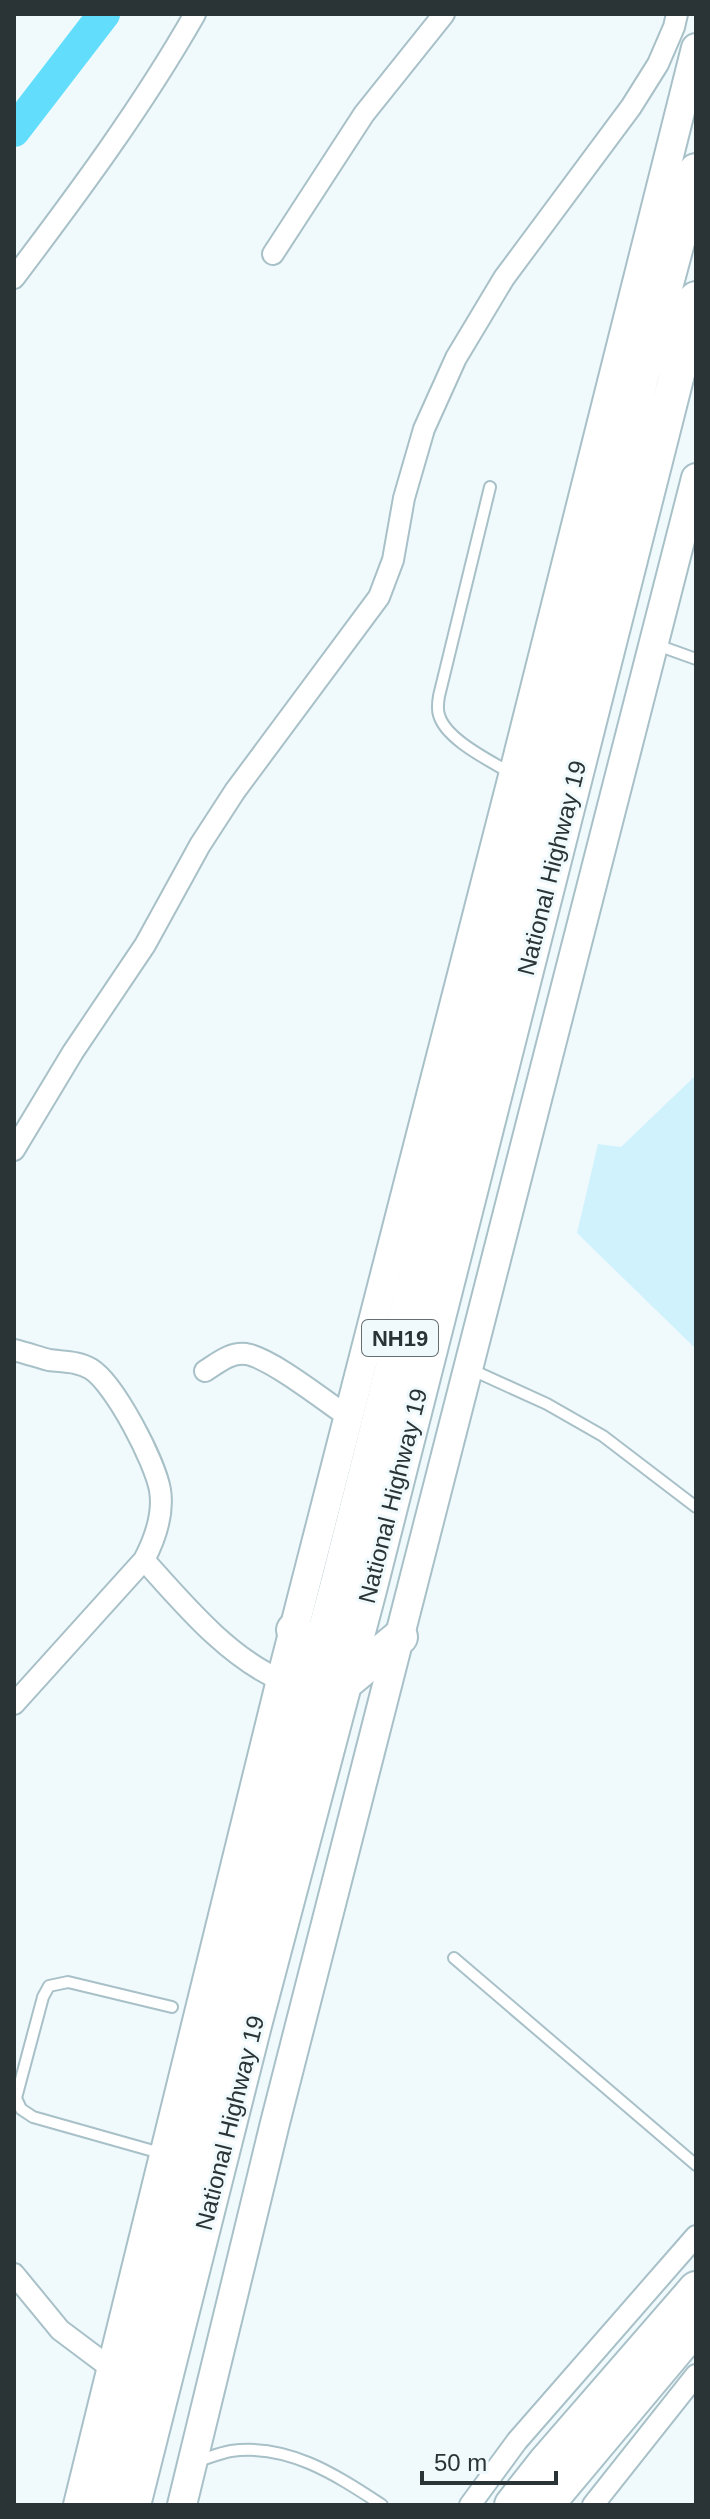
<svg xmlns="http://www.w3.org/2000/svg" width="710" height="2519" font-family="Arial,sans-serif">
	<rect width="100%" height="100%" fill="#f0fafd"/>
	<path fill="#cff2fc" d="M696 1075V1349L577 1233 598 1144 621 1147Z"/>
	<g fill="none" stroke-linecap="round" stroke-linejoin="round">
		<path stroke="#62defc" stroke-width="32" d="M14 131 104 14"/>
		<g stroke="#a8c0c7" stroke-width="14">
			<path id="service" d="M490 487 439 696C438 702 437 709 439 715 446 740 491 761 512 774
				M657 645 696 659
				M470 1369 547 1404 603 1436 696 1507
				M454 1958 696 2165
				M164 2154 33 2117 21 2109 16 2098 43 1997 49 1986 68 1982 172 2007
				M195 2462C206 2459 219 2453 231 2451 288 2443 336 2475 382 2505"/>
		</g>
		<g stroke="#a8c0c7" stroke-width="24">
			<path id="minor" d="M273 254 364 114 444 14
				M14 278C79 192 142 107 195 14
				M14 1150 73 1052 145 945 200 845 235 791 379 597 393 560 404 498 424 429 456 358 504 278 631 107 658 64 674 27 677 14
				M14 1350C26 1353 38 1357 49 1360 63 1362 78 1361 91 1369 115 1384 155 1462 160 1490 164 1515 155 1539 144 1560L14 1704
				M205 1371C218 1363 230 1352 246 1354 271 1358 326 1402 350 1418
				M144 1560C182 1602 228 1658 281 1680
				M14 2274 60 2330 112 2369
				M470 2505 517 2441 696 2236
				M593 2505 696 2375"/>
		</g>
		<g stroke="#a8c0c7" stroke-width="32">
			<path id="secondary" d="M78 2505 281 1680 513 776 696 48
				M182 2505 275 2123 696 478"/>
		</g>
		<g stroke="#a8c0c7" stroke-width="38">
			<path id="trunk" d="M294 1630 315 1674
				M346 1682 400 1637
				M99 2505 225 2008 338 1584 557 721 641 377 696 171
				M133 2505 254 2025 369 1590 696 299
				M512 2505 545 2463 696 2289
				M546 2505 696 2326"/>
		</g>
		<use href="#service" stroke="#fff" stroke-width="10"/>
		<use href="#minor" stroke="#fff" stroke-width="20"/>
		<use href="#secondary" stroke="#fff" stroke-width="28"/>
		<use href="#trunk" stroke="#fff" stroke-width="34"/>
	</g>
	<g text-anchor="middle" stroke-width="6" stroke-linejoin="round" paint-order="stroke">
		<rect fill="#f0fafd" stroke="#656f72" stroke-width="2" x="362" y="1320" width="76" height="36" rx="6"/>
		<g font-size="22" font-weight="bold" fill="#2a3436">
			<text x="400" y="1346">NH19</text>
		</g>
		<g font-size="24" fill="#2a3436" stroke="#f0fafd">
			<text transform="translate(552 868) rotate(-76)" y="8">National Highway 19</text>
			<text transform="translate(393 1496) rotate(-76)" y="8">National Highway 19</text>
			<text transform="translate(230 2123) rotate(-76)" y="8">National Highway 19</text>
		</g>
	</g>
	<rect width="710" height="2519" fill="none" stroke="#2a3436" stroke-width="32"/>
	<path d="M422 2471v12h134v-12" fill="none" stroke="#2a3436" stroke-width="4"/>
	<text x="434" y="2471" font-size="24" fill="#2a3436" stroke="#f0fafd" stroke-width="6" paint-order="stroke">50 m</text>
</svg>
